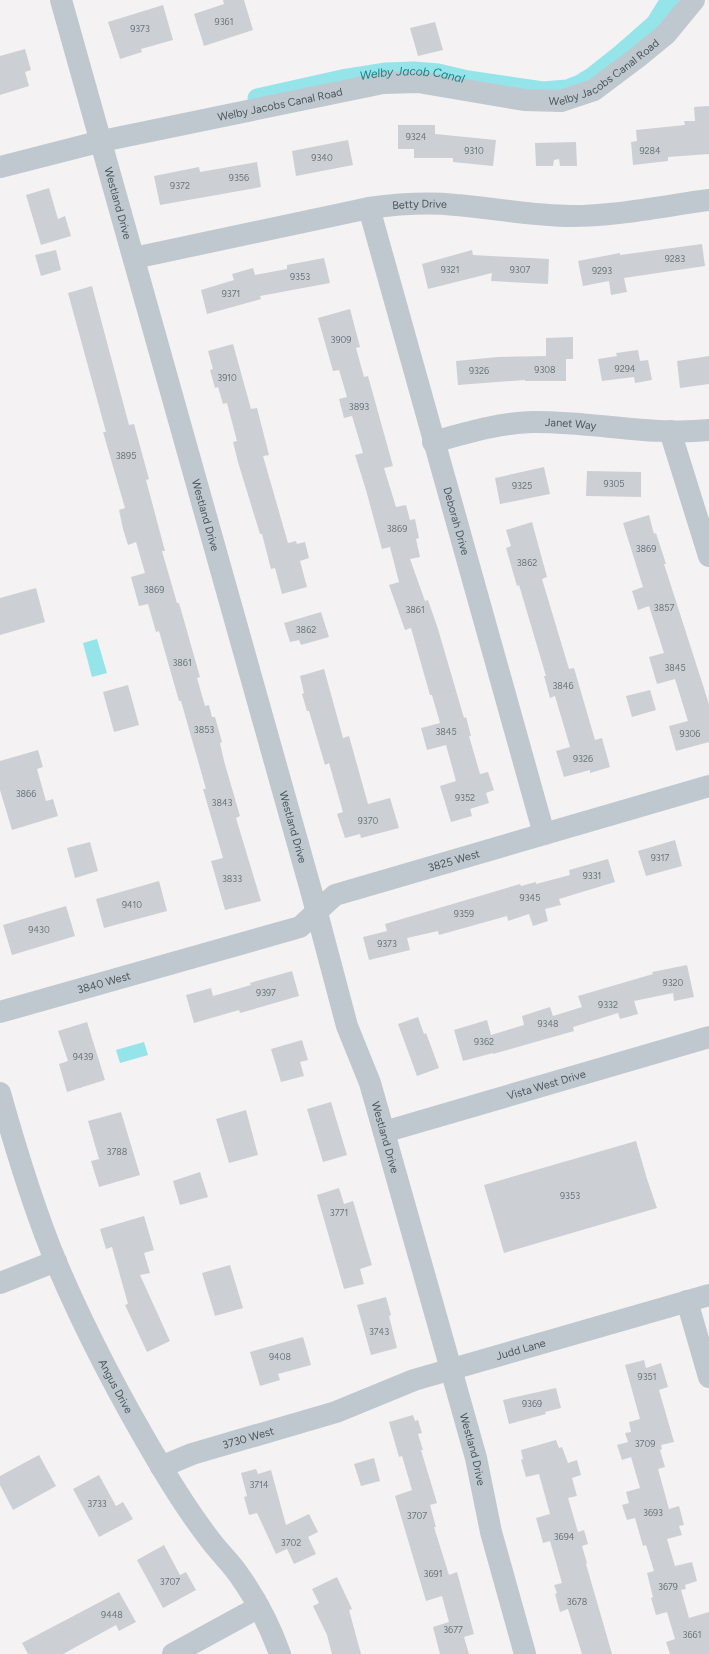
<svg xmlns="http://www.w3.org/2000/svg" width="709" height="1654" font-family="Figtree,sans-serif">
	<rect width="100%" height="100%" fill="#f4f2f3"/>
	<path fill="#94e4e9" d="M97 639 107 673 92 677 83 643Z
		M144 1042 148 1055 120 1063 116 1050Z"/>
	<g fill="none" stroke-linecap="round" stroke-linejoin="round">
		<path stroke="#94e4e9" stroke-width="19" id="s1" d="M257 98 342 79 386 72 414 71 438 73 468 80 543 91 567 89 580 84 593 76 622 53 655 24 670 0"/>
	</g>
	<path fill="#ccd0d4" d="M223 0H244L253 30 204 46 194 14 224 4Z
		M163 5 173 40 141 49 142 52 120 59 108 22Z
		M435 22 443 50 418 56 410 28Z
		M25 49 31 70 25 72 29 86 0 95V56Z
		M709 106V154L668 157V161L633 165 631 142 637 141 636 130 685 125 684 121H695L694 107Z
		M398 125H435V134L496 140 493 166 453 162V158H414V149H398Z
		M348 140 353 165 296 176 292 151Z
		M576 142 577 166H560L559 159 554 160 553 166H536L535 143Z
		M257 162 261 187 160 205 154 176 199 167 200 172Z
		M49 188 58 219 65 216 71 236 41 245 26 195Z
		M702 244 705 266 624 278 627 292 611 295 609 281 583 286 578 261 620 253V255Z
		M56 250 61 270 41 276 35 255Z
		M472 250 473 255 549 259 548 284 491 281 492 273 428 289 422 264Z
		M324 258 330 283 260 296 261 299 207 314 201 290 234 280 232 274 253 268 255 275 287 269V265Z
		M92 286 129 425 134 424 149 479 146 480 165 551H162L177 603H179L185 624 200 677 197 678 205 706 209 705 212 717H215L222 742 220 743 224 761 240 816 236 818 261 901 225 910 211 861 223 858 203 789H206L181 701H179L159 631 156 632 148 604 139 606 131 577 145 573 136 542 128 545 123 529 119 510 125 508 103 432H106L68 293Z
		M350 309 360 347 356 348 364 377 368 376 393 466 384 468 396 507 406 505 410 520 415 519 419 538 416 539 420 557 410 559 425 601 428 600 438 629 464 718 466 717 471 736H469L480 774 488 772 494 790 486 793 489 803 470 809 472 816 451 822 440 786 456 781 446 745 427 750 421 728 440 723 432 695H430L411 628 405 630 389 585 399 582 390 547 382 549 366 490 355 455 363 453 352 416 344 418 339 399 347 397 339 370 333 371 318 318Z
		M573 337V359H566V381H525V380L458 385 456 361 498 357 546 356V338Z
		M233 344 251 409 257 408 269 455 263 456 288 543 296 541 297 544 305 542 309 558 300 561 307 587 282 594 275 568 271 569 262 534H260L238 462 233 442 237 441 227 403 223 404 218 387 215 388 210 370 213 369 208 351Z
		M638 350 640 361 648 360 652 380 635 383 634 377 602 381 598 359 617 356 616 353Z
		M709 356V384L680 388 677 361Z
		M544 467 550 494 500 504 495 478Z
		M587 471 641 472V497L586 496Z
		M649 515 654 534 656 533 666 564H664L709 704V742L676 751 669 726 688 721 675 679 657 684 649 657 664 653 649 606 638 610 632 591 643 587 623 523Z
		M532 522 547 577 542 579 569 669 574 668 595 740 602 738 610 767 590 773V770L564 777 556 751 570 747 555 696 550 698 544 676H546L519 585 517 586 506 548 511 546 506 530Z
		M36 588 45 622 0 635V598Z
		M321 612 329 637 301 645 299 640 290 642 284 623Z
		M324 669 343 738 349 736 368 804 390 798 399 828 361 838 360 834 345 838 337 814 343 812 329 763 325 765 309 711H307L302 694 304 693 300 676Z
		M128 685 139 725 114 732 103 692Z
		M650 690 656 710 632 717 626 696Z
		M38 750 43 767 37 769 46 801 53 799 58 816 12 830 0 790V761Z
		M675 840 682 866 646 876 638 851Z
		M90 842 98 871 75 878 67 848Z
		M608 859 615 882 559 899 561 905 545 909 548 921 533 926 529 914 508 921 507 916 439 935 438 931 407 938 410 950 369 960 363 937 387 931 385 924 520 884 521 886 536 882V884L570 875 569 870Z
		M159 881 167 911 104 928 96 899Z
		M66 906 75 936 12 955 3 925Z
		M687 965 694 997 674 1001 673 993 634 1001 638 1014 620 1019 618 1013 573 1027 574 1031 493 1054V1053L463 1061 454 1030 487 1020 491 1035 524 1025 522 1016 550 1007 553 1016 582 1007 578 996 653 974 652 972Z
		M292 971 299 996 240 1013 239 1010 194 1023 186 995 211 988 213 996 251 985 250 983Z
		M418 1017 424 1034 426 1033 439 1068 417 1076 398 1024Z
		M87 1022 105 1080 67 1092 59 1064 68 1061 58 1031Z
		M302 1040 308 1060 300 1062 304 1076 281 1082 271 1049Z
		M331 1102 347 1155 323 1162 307 1109Z
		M246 1110 258 1155 229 1163 216 1119Z
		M121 1112 140 1175 99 1187 91 1161 99 1159 88 1121Z
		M636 1141 647 1179 657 1208 504 1253 484 1185Z
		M200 1172 208 1197 180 1205 173 1181Z
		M339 1188 344 1204 353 1201 372 1265 360 1269 364 1284 344 1289 317 1195Z
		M144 1216 154 1250 144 1253 150 1273 140 1275 170 1341 147 1352 125 1305 128 1304 112 1247 106 1249 100 1229Z
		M230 1265 243 1308 215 1316 202 1273Z
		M386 1297 391 1315 389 1316 397 1348 371 1355 357 1305Z
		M303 1337 311 1365 278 1374 280 1380 260 1386 250 1352Z
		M644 1360 646 1368 661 1363 668 1387 659 1390 674 1442 661 1445 662 1449 660 1450 665 1467 658 1469 669 1509 679 1506 684 1525 679 1526 682 1535 667 1539 675 1566 692 1562 697 1581 685 1585 686 1589 681 1590 689 1618 709 1612V1654H670L666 1642 675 1639 667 1612 656 1615 651 1598 653 1597 647 1573 654 1571 646 1545 643 1546 635 1518 627 1520 622 1505 629 1503 626 1492 640 1488 631 1457 622 1460 617 1445 628 1442 625 1433 631 1432 629 1422 640 1419 625 1365Z
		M556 1388 561 1408 545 1412 546 1414 509 1424 503 1400Z
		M413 1415 415 1421 418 1420 422 1433 418 1434 423 1450H421L437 1503 430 1505 436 1527H434L449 1575 457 1572 474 1634 464 1637 469 1654H440L433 1627 449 1622 442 1596 426 1601 395 1496 412 1490 402 1456 399 1457 389 1422Z
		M556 1440 559 1448 562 1447 568 1463 577 1460 581 1475 572 1478 577 1496 568 1498 578 1532 584 1530 588 1544 582 1546 587 1563 586 1564 612 1654H582L568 1609 560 1612 555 1594 557 1593 554 1585 562 1583 550 1541 543 1543 536 1518 550 1514 539 1474 526 1477 521 1460 523 1459 521 1450Z
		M39 1455 56 1486 13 1510 0 1485V1476Z
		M374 1458 380 1481 361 1486 354 1464Z
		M256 1469 258 1474 271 1470 286 1525 309 1514 318 1532 308 1537 316 1554 294 1564 287 1549 276 1554 257 1513 249 1515 244 1497 247 1496 241 1473Z
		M99 1475 116 1506 123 1502 133 1519 99 1537 73 1489Z
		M164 1545 180 1575 186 1572 196 1590 163 1608 137 1560Z
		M337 1577 352 1609 349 1610 361 1654H332L327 1635 313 1606 319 1603 312 1589Z
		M119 1592 136 1622 119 1631 116 1625 63 1654H28L22 1643Z"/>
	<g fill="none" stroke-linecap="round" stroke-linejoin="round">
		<g stroke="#bfc8ce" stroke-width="22">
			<path id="s2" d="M61 0 312 894 347 1026 370 1083 445 1348 476 1458 491 1532 525 1654"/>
			<path id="s3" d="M0 167 102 141 383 83 418 82 524 100 561 101 594 90 638 57 666 34 694 0"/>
			<path id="s4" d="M369 208 544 834"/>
			<path id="s5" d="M134 258 369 208C398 204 427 202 456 205 494 208 533 216 571 216 617 216 663 206 709 200"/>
			<path d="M670 431 709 556"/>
			<path id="s6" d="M433 442C466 433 498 423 532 422 591 421 650 436 709 430"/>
			<path id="s7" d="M0 1012 300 927 335 895 709 786"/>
			<path id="s8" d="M0 1093C16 1150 33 1207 56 1262 86 1333 122 1401 162 1468 177 1493 193 1518 211 1541 220 1553 231 1563 239 1575 256 1599 270 1626 280 1654"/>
			<path id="s9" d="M384 1132 709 1037"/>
			<path d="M0 1283 56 1261"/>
			<path d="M687 1301 709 1377"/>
			<path id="s10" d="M161 1467 192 1454 336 1412 414 1380 709 1295"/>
			<path d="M173 1654 259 1607"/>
		</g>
	</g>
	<g text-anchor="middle" stroke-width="4" stroke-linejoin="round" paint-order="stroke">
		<g font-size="9" fill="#6b767c">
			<text x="224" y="25">9361</text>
			<text x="140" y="32">9373</text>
			<text x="416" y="140">9324</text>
			<text x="474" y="154">9310</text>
			<text x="650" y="154">9284</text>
			<text x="322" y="161">9340</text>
			<text x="239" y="181">9356</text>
			<text x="180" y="189">9372</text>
			<text x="675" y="262">9283</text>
			<text x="450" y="273">9321</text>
			<text x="520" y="273">9307</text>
			<text x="602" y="274">9293</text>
			<text x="300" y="280">9353</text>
			<text x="231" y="297">9371</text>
			<text x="341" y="343">3909</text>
			<text x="625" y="372">9294</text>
			<text x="545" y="373">9308</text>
			<text x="479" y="374">9326</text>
			<text x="227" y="381">3910</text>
			<text x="359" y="410">3893</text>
			<text x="126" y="459">3895</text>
			<text x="614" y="487">9305</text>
			<text x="522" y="489">9325</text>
			<text x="397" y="532">3869</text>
			<text x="646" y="552">3869</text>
			<text x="527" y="566">3862</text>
			<text x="154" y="593">3869</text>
			<text x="664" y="611">3857</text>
			<text x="415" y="613">3861</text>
			<text x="306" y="633">3862</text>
			<text x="182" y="666">3861</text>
			<text x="675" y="671">3845</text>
			<text x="563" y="689">3846</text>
			<text x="204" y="733">3853</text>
			<text x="446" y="735">3845</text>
			<text x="690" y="737">9306</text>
			<text x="583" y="762">9326</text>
			<text x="26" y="797">3866</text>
			<text x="465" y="801">9352</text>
			<text x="222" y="806">3843</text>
			<text x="368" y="824">9370</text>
			<text x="660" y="861">9317</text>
			<text x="592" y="879">9331</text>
			<text x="232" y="882">3833</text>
			<text x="530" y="901">9345</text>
			<text x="132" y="908">9410</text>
			<text x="464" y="917">9359</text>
			<text x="39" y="933">9430</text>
			<text x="387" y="947">9373</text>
			<text x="673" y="986">9320</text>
			<text x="266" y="996">9397</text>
			<text x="608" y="1008">9332</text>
			<text x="548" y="1027">9348</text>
			<text x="484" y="1045">9362</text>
			<text x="83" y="1060">9439</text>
			<text x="117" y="1155">3788</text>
			<text x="570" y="1199">9353</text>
			<text x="339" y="1216">3771</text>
			<text x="379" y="1335">3743</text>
			<text x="280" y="1360">9408</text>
			<text x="647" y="1380">9351</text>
			<text x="532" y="1407">9369</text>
			<text x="645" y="1447">3709</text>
			<text x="259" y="1488">3714</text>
			<text x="97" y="1507">3733</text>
			<text x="653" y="1516">3693</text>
			<text x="417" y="1519">3707</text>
			<text x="564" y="1540">3694</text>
			<text x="291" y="1546">3702</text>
			<text x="433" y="1577">3691</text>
			<text x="170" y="1585">3707</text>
			<text x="668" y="1590">3679</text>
			<text x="577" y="1605">3678</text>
			<text x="112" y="1618">9448</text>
			<text x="453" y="1633">3677</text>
			<text x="692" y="1638">3661</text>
		</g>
		<g font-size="11" fill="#4b585f" stroke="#fff">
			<text dy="4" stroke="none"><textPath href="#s3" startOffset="623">Welby Jacobs Canal Road</textPath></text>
			<text dy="4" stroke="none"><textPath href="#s3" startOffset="287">Welby Jacobs Canal Road</textPath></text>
			<text dy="4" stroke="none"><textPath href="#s2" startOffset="211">Westland Drive</textPath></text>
			<text dy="4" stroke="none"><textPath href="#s5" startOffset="291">Betty Drive</textPath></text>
			<text dy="4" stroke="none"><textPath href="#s6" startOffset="140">Janet Way</textPath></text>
			<text dy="4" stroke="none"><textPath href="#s2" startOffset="535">Westland Drive</textPath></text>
			<text dy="4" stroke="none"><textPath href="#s4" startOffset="325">Deborah Drive</textPath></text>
			<text dy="4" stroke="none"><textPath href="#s2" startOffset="859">Westland Drive</textPath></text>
			<text dy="4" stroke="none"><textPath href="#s7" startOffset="483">3825 West</textPath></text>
			<text dy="4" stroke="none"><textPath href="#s7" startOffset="108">3840 West</textPath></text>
			<text dy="4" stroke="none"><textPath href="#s9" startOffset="169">Vista West Drive</textPath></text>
			<text dy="4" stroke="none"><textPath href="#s2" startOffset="1183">Westland Drive</textPath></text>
			<text dy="4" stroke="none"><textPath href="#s10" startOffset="379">Judd Lane</textPath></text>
			<text dy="4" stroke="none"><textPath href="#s8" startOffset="316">Angus Drive</textPath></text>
			<text dy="4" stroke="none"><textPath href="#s10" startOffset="92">3730 West</textPath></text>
			<text dy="4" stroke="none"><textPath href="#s2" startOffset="1507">Westland Drive</textPath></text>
		</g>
		<g font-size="12" font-style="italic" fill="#13838a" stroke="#fff">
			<text dy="4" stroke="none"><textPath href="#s1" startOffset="158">Welby Jacob Canal</textPath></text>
		</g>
	</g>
</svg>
